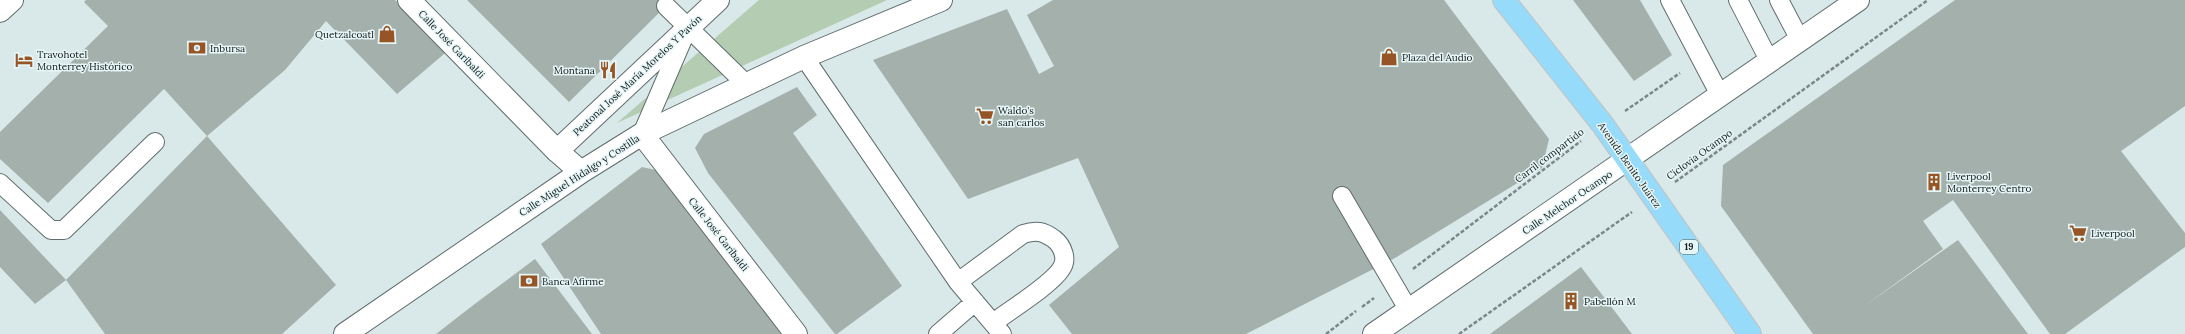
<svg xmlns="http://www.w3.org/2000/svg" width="2185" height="334" font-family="Lora,serif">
	<rect width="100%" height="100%" fill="#d9e8e9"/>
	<path fill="#b4ccb1" d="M759 0H887L617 123Z"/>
	<path fill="#a3b0ab" d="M86 0H395L451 48 397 94 326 21 285 70 207 136 164 89 48 203 0 159V132L108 26 84 2Z
		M467 0H672L569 102Z
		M1053 0H1444L1549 139 1542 168 1395 258 1246 334H1072L1049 305 1119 247 1078 158 968 199 873 60 1007 9 1039 74 1054 66 1027 15Z
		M1573 0H1640L1672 55 1634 81Z
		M1955 0H2185V106L2121 151 2185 233V247L2065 334H2050L1953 200 1923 221 1943 249 1863 307 1958 240 2028 334H1813L1721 206 1723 165Z
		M797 87 817 115 793 133 902 286 837 334H835L708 173 695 148 704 134Z
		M207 136 336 285 282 334H105L66 280Z
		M642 167 660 171 781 334H601L541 244Z
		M0 210 66 280 35 304 0 267Z
		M535 259 592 334H436L476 303Z
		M1581 267 1632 334H1490Z"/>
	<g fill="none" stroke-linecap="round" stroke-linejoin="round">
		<g stroke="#606d6e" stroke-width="20">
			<path id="service" d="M1670 0 1720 95
				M1738 0 1770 62
				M1779 0 1800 40
				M666 6 746 84
				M804 57 958 282 1002 334
				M642 134 686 32
				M0 183 51 230H64L155 142
				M1342 196 1408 309
				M958 282 1023 234C1036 230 1043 231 1054 239 1063 246 1068 260 1061 269 1051 285 1010 310 993 323
				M938 334 975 302"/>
		</g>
		<g stroke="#606d6e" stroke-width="24">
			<path id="pedestrian" d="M557 151 718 0"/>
		</g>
		<g stroke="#606d6e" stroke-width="24">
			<path id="minor" d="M409 0 557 151 581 172
				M642 134 796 334
				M345 334 581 172 642 134 804 57 941 0"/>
		</g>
		<g stroke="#606d6e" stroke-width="24">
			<path id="tertiary" d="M0 11 12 0
				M1374 334 1858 0"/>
		</g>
		<g stroke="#c2c3c3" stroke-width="24">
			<path id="primary" d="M1504 0 1603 125 1750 334"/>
		</g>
		<path stroke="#7c8687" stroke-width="2.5" stroke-dasharray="4 2" stroke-linecap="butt" d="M1625 111 1680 73
			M1675 182 1928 0
			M1413 269 1581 141
			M1362 307 1374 298
			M1326 334 1356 311
			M1459 334 1632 212"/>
		<use href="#service" stroke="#fff" stroke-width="18"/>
		<use href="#pedestrian" stroke="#fff" stroke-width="22"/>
		<use href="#minor" stroke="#fff" stroke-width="22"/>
		<use href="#tertiary" stroke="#fff" stroke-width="22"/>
		<use href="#primary" stroke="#97dbfa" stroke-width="22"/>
	</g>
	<defs>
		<g id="shop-bare" transform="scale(1.38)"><path d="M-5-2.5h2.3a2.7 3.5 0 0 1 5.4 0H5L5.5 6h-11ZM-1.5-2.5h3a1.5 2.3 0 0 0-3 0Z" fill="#975424" stroke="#e6f6f7" stroke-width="2.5" paint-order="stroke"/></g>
		<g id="bank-bare" transform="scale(1.38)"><path d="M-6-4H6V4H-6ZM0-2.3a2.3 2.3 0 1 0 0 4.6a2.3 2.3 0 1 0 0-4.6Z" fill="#975424" stroke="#e6f6f7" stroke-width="2.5" paint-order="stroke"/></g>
		<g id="hotel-bare" transform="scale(1.38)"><path d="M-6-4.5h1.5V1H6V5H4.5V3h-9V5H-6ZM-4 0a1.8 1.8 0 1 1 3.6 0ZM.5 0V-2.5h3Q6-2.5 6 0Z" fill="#975424" stroke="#e6f6f7" stroke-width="2.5" paint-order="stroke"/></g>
		<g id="restaurant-bare" transform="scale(1.38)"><path d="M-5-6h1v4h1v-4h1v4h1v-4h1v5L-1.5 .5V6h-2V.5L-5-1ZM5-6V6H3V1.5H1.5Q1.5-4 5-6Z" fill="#975424" stroke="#e6f6f7" stroke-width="2.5" paint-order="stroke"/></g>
		<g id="supermarket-bare" transform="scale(1.38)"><path d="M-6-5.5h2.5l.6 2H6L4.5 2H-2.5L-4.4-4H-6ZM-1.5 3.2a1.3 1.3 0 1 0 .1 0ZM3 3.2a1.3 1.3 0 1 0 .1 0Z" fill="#975424" stroke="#e6f6f7" stroke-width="2.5" paint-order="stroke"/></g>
		<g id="building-bare" transform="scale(1.38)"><path d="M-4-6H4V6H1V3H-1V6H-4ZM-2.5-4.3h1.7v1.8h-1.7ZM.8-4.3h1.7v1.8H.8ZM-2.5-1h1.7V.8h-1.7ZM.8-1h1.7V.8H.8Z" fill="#975424" stroke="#e6f6f7" stroke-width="2.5" paint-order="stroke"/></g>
	</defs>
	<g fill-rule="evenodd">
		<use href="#shop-bare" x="387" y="34"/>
		<use href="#bank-bare" x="197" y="48"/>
		<use href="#shop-bare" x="1389" y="57"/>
		<use href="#hotel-bare" x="24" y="60"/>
		<use href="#restaurant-bare" x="608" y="70"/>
		<use href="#supermarket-bare" x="985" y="116"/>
		<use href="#building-bare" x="1934" y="182"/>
		<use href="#supermarket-bare" x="2078" y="233"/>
		<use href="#bank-bare" x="529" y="281"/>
		<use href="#building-bare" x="1571" y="301"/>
	</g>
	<g text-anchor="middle" stroke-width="3" stroke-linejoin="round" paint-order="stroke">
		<rect fill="#e6f6f7" stroke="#525b5c" stroke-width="1" x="1680" y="240" width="18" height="14" rx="3"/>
		<g font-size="9" font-weight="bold" fill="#131819">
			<text x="1689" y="250">19</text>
		</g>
		<g font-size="10" fill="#131819" stroke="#e6f6f7" text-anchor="start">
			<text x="374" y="38" text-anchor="end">Quetzalcoatl</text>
			<text x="210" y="52">Inbursa</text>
			<text x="37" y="58">Travohotel<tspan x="37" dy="12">Monterrey Histórico</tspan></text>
			<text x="1402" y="61">Plaza del Audio</text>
			<text x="595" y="74" text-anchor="end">Montana</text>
			<text x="998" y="114">Waldo's<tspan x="998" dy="12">san carlos</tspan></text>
			<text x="1947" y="180">Liverpool<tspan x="1947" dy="12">Monterrey Centro</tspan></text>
			<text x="2091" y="237">Liverpool</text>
			<text x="542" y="285">Banca Afirme</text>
			<text x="1584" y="305">Pabellón M</text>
		</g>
		<g font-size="10" fill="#131819" stroke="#e6f6f7">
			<text transform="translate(452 44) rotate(46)" y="4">Calle José Garibaldi</text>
			<text transform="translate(637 75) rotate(-43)" y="4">Peatonal José María Morelos Y Pavón</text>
			<text transform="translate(1699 154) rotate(-36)" y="4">Ciclovia Ocampo</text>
			<text transform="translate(1549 155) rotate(-37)" y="4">Carril compartido</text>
			<text transform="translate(1630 165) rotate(55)" y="4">Avenida Benito Juárez</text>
			<text transform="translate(579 175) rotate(-33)" y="4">Calle Miguel Hidalgo y Costilla</text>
			<text transform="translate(1567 202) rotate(-34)" y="4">Calle Melchor Ocampo</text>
			<text transform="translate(719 234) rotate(52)" y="4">Calle José Garibaldi</text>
		</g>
	</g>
</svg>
